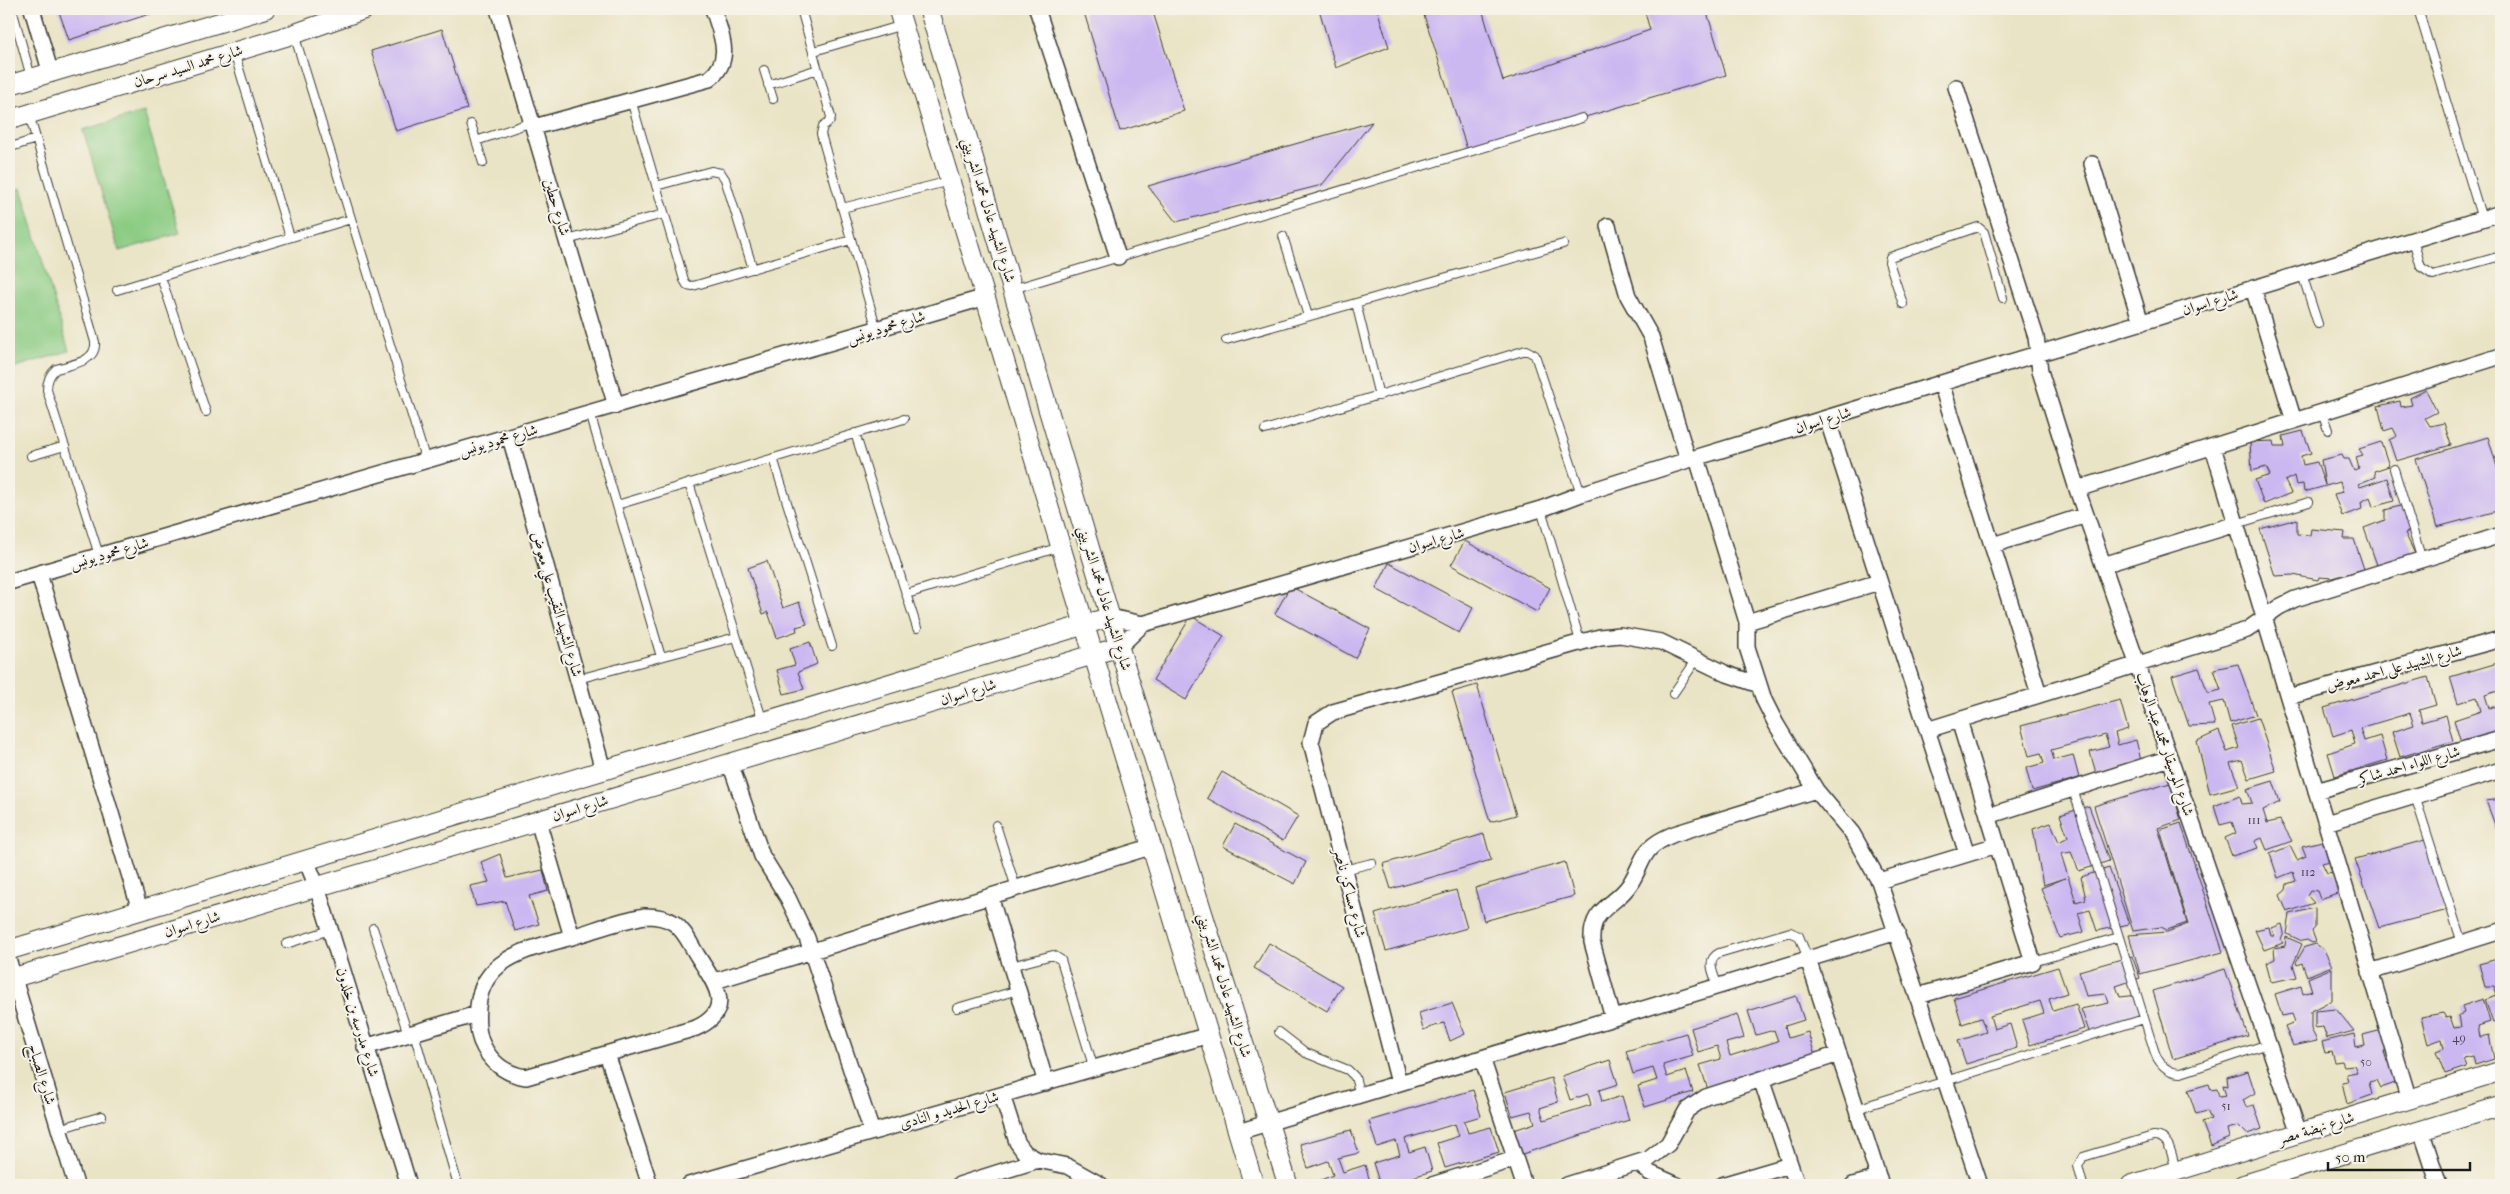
<svg xmlns="http://www.w3.org/2000/svg" width="2510" height="1194" font-family="'IM FELL French Canon',Amiri,serif">
	<style>
		.green { fill: #8bcc83; stroke: #547450 }
		.building { fill: #cbb8f1 }
		.lines { fill: none; stroke-linecap: round; stroke-linejoin: round }
		.service-casing { stroke: #3b3a35; stroke-width: 10 }
		.minor-casing { stroke: #3b3a35; stroke-width: 18 }
		.tertiary-casing { stroke: #3b3a35; stroke-width: 21 }
		.service { stroke: #fff; stroke-width: 8 }
		.minor { stroke: #fff; stroke-width: 15 }
		.tertiary { stroke: #fff; stroke-width: 19 }
		.labels { text-anchor: middle; stroke-width: 4; stroke-linejoin: round; paint-order: stroke }
		.number-label { font-size: 12px; fill: #484351 }
		.street-label { font-size: 15px; fill: #1c1c1c; stroke: #f7f3e8 }
	</style>
	<rect width="100%" height="100%" fill="#f7f3e8"/>
	<filter id="ink" filterUnits="userSpaceOnUse"><feTurbulence type="fractalNoise" baseFrequency=".02" numOctaves="2"/><feDisplacementMap in="SourceGraphic" scale="10" xChannelSelector="R" yChannelSelector="G"/><feConvolveMatrix kernelMatrix="1 2 1 2 8 2 1 2 1" color-interpolation-filters="sRGB"/></filter>
	<filter id="wash" filterUnits="userSpaceOnUse"><feTurbulence type="fractalNoise" baseFrequency=".0096" numOctaves="4" result="noise"/><feDisplacementMap in="SourceGraphic" scale="20" xChannelSelector="R" yChannelSelector="G"/><feGaussianBlur stdDeviation="1.12" result="paint"/><feColorMatrix in="noise" values="0 0 0 0 0 0 0 0 0 0 0 0 0 0 0 0 0 1.4 0 .05"/><feComposite in="paint" operator="in"/></filter>
	<g filter="url(#wash)">
		<rect width="100%" height="100%" fill="#e9e4c5"/>
		<!-- green -->
		<path class="green" d="M144,112L180,233L119,251L83,130Z
			M21,188L69,351L9,369V191Z"/>
		<g id="blocks">
			<!-- building -->
			<path class="building" d="M58,9H165L69,40Z
				M1083,9H1152L1184,111L1120,131Z
				M1319,9H1377L1389,47L1336,68Z
				M1422,9H1482L1503,81L1650,30L1644,9H1706L1726,75L1468,152Z
				M442,29L467,109L396,131L371,51Z
				M1372,122L1322,185L1176,222L1148,186Z
				M2426,390L2437,412L2425,418L2430,426L2444,423L2451,445L2396,461L2389,440L2397,436L2393,428L2384,431L2378,406L2400,401L2401,407L2412,405L2410,398Z
				M2303,431L2311,453L2301,456L2303,465L2317,462L2325,485L2321,460L2342,455L2344,459H2349L2354,471L2359,469L2356,457L2363,455L2359,449L2381,442L2389,466L2374,471L2375,477L2358,484L2360,487L2387,478L2394,501L2373,507L2370,497L2361,502L2362,509L2342,516L2334,494L2343,492L2340,482L2304,492L2303,484L2296,485L2294,476L2285,481L2291,493L2264,504L2255,480L2270,475L2266,467L2252,471L2250,442L2273,441L2274,447H2285L2283,436Z
				M2488,437L2501,480V510L2437,527L2416,459Z
				M2408,504L2414,529L2405,533L2416,556L2377,565L2364,528L2385,520V510Z
				M2297,519V534L2310,535L2311,529L2345,532L2344,539H2354L2364,569L2333,578L2319,577L2318,580L2293,575L2275,576L2260,529Z
				M1465,541L1550,588L1537,612L1451,565Z
				M767,561L783,608L799,602L807,624L796,627L797,631L777,638L768,612L763,614L748,568Z
				M1389,563L1473,608L1459,633L1376,589Z
				M1290,586L1370,629L1355,658L1275,614Z
				M1191,616L1224,636L1186,700L1153,680Z
				M810,642L817,664L798,672L804,689L784,694L777,670L795,665L790,649Z
				M2501,662V690L2485,695L2489,708L2501,705V731L2461,743L2454,720L2481,711L2477,697L2458,703L2450,677Z
				M2238,664L2256,715L2230,723L2224,701L2209,704L2215,725L2189,726L2172,676L2199,668L2208,693L2221,690L2214,669Z
				M2428,677L2436,705L2419,710L2422,722L2446,715L2453,741L2400,757L2392,732L2414,725L2410,713L2360,728L2364,741L2380,736L2387,760L2335,776L2328,753L2355,744L2351,730L2333,736L2324,708Z
				M1477,685L1516,815L1490,822L1452,692Z
				M2120,700L2128,729L2115,733L2118,745L2136,740L2141,761L2096,773L2090,752L2109,747L2105,735L2051,750L2054,760L2073,755L2079,778L2032,791L2026,768L2044,763L2041,753L2029,756L2021,726Z
				M2258,718L2276,771L2249,779L2242,760L2230,763L2239,786L2210,794L2197,741L2219,731L2227,752L2239,748L2232,726Z
				M1222,772L1298,816L1283,841L1207,798Z
				M2273,781L2280,802L2263,810L2267,823L2280,820L2292,841L2267,850L2262,838L2255,841L2258,848L2232,856L2225,838L2236,833L2232,822L2220,825L2214,806L2240,796L2242,804L2252,803L2247,789Z
				M2170,783L2181,820L2158,828L2187,923L2167,930L2161,927L2133,931L2094,806Z
				M2501,799V828L2497,830L2486,801Z
				M2089,806L2109,861L2079,871L2071,852L2061,854L2076,902L2086,899L2081,877L2109,868L2129,924L2097,931L2090,910L2078,913L2084,932L2060,938L2041,888L2065,878L2043,885L2033,829L2051,823L2059,842L2068,837L2060,815Z
				M2181,823L2223,952L2140,974L2129,935L2167,932L2188,924L2160,830Z
				M1235,824L1306,862L1295,884L1223,846Z
				M1484,834L1491,860L1391,889L1383,864Z
				M2326,840L2334,860L2322,863L2327,873L2335,872L2343,891L2320,899L2317,891L2310,890L2307,895L2314,903L2287,912L2280,895L2286,890L2287,884L2296,881L2293,872L2278,878L2270,854L2290,846L2297,860L2306,856L2302,846Z
				M2425,840L2448,910L2379,928L2355,859Z
				M500,854L507,878L543,870L548,891L529,896L539,924L515,931L505,901L476,906L470,886L489,882L481,862Z
				M1565,862L1574,896L1484,921L1475,888Z
				M1456,890L1467,928L1386,951L1375,914Z
				M2315,908V928L2312,931L2316,942L2312,943L2307,940L2302,941L2287,934L2290,914Z
				M2282,924L2284,933L2281,940L2283,943L2264,950L2255,930L2269,927L2271,936H2274L2272,928Z
				M2286,937L2302,944L2293,965L2297,977L2271,982L2266,963L2275,959L2274,948L2285,946Z
				M1269,943L1342,986L1327,1011L1254,968Z
				M2316,944L2324,950L2332,966L2307,976L2302,963L2297,965L2296,962L2305,947Z
				M2132,956L2140,978L2116,986L2120,997L2139,995L2147,1017L2090,1034L2081,1009L2109,1003L2106,994L2086,996L2079,971Z
				M2501,958V1020L2493,1023L2485,1000L2497,996L2494,987H2485L2479,964Z
				M2058,967L2067,993L2049,999L2053,1011L2076,1004L2084,1029L2030,1045L2022,1020L2044,1013L2040,1001L1990,1016L1994,1029L2010,1024L2017,1048L1966,1064L1958,1041L1986,1032L1981,1018L1962,1024L1954,998Z
				M2332,968V1000L2311,1011V1029L2317,1041L2293,1046L2285,1026L2295,1022L2292,1014L2282,1016L2275,994L2301,986L2303,994L2312,991L2308,978Z
				M2225,969L2248,1036L2173,1059L2153,991Z
				M1796,996L1804,1020L1785,1026L1788,1038L1808,1032L1815,1056L1708,1090L1700,1065L1721,1059L1717,1046L1698,1052L1691,1028L1737,1014L1744,1038L1726,1043L1730,1056L1778,1041L1774,1030L1756,1035L1748,1011Z
				M2483,999L2490,1022L2478,1026L2480,1037L2489,1035L2494,1059L2475,1065L2473,1056L2463,1058L2466,1067L2445,1074L2436,1051L2444,1048L2442,1039L2428,1044L2421,1017L2443,1013L2446,1018L2450,1017L2454,1028L2461,1027L2459,1015L2464,1013L2462,1006Z
				M1452,1003L1465,1034L1450,1041L1444,1023L1423,1030L1419,1013Z
				M2336,1009L2354,1031L2327,1038L2323,1027L2315,1028V1011Z
				M2386,1029L2391,1049L2384,1052L2387,1061L2395,1060L2401,1081L2381,1088L2377,1080L2369,1082L2372,1095L2347,1104L2342,1082L2348,1081L2346,1074L2357,1072L2354,1065L2344,1066L2342,1061L2335,1062L2332,1052L2325,1053L2322,1042L2354,1034L2356,1047L2365,1045L2363,1035Z
				M1686,1033L1693,1056L1663,1065L1667,1077L1686,1071L1693,1092L1645,1107L1638,1086L1657,1080L1653,1068L1633,1074L1626,1051Z
				M1610,1060L1618,1084L1599,1090L1602,1102L1622,1096L1629,1120L1522,1154L1514,1130L1535,1123L1531,1111L1512,1116L1505,1092L1551,1078L1558,1102L1540,1108L1544,1120L1591,1105L1588,1094L1570,1100L1562,1076Z
				M2248,1071L2255,1093L2243,1100L2246,1107L2254,1105L2262,1129L2247,1134L2239,1126L2227,1129L2229,1138L2211,1146L2202,1122L2211,1119L2207,1111L2196,1114L2188,1090L2209,1084L2211,1090L2217,1089L2219,1097L2226,1096L2223,1085L2228,1086L2227,1077Z
				M1473,1090L1481,1116L1464,1121L1468,1133L1491,1127L1499,1152L1445,1168L1437,1143L1459,1136L1455,1124L1405,1139L1409,1152L1425,1147L1432,1171L1387,1185H1380L1373,1163L1400,1155L1396,1141L1377,1147L1369,1121Z
				M1351,1130L1359,1153L1338,1158L1343,1172L1365,1165L1371,1185H1315L1314,1183L1333,1175L1328,1161L1308,1168L1300,1144Z"/>
		</g>
	</g>
	<g filter="url(#ink)">
		<use href="#blocks" fill-opacity="0" stroke="#3b3a35" stroke-width="1"/>
		<g class="lines">
			<defs>
				<path id="service" d="M12,9L31,77
					M801,9L831,117L830,121L823,126L821,134L877,330
					M1946,9H1947
					M2418,9L2482,219
					M294,34L426,461
					M814,51L903,25
					M234,52L290,237
					M764,70L773,99
					M768,85L818,69
					M631,100L684,280L687,285L693,286L851,240
					M29,114L95,342C97,362 72,364 56,369C49,375 47,381 47,390L99,555
					M471,124L483,163
					M476,141L532,122
					M14,146L36,139
					M656,186L711,171L721,173L725,179L753,269
					M842,208L950,181
					M1283,236L1308,316
					M567,240L664,214
					M2413,240L2421,267L2433,275L2501,256
					M2302,274L2318,324
					M161,277L206,412
					M1013,289L1582,118
					M117,290L351,219
					M1356,303L1379,396
					M1903,304L1889,262L1890,257L1978,227L1984,232L2003,298
					M1226,340L1563,244
					M590,413L661,657
					M2322,413L2328,430
					M1265,430L1526,350L1535,355L1581,494
					M855,433L917,628
					M31,456L65,446
					M773,458L832,646
					M2394,469L2422,560
					M689,483L763,722
					M617,505L904,419
					M1541,509L1580,641
					M2236,524L2309,502
					M907,594L1060,547
					M578,679L736,637
					M1673,694L1697,659
					M2073,789L2154,1050C2158,1063 2167,1073 2181,1073L2268,1044
					M2415,796L2462,943
					M996,825L1016,888
					M1344,870L1372,863
					M373,928L408,1034
					M286,944L330,930
					M2033,962L2119,937
					M1011,966L1053,955L1061,960L1094,1069
					M1718,986C1714,975 1705,960 1719,953L1790,932L1799,936L1808,959
					M957,1008L1018,990
					M1279,1032L1306,1053L1348,1070L1355,1077L1360,1095
					M414,1033L458,1185
					M1856,1109L2144,1019
					M59,1129L102,1116
					M2083,1185L2078,1166L2083,1157L2153,1136C2171,1135 2172,1158 2176,1171"/>
				<path id="minor" d="M32,9L51,74
					M498,9L616,406
					M1037,9L1118,257
					M1956,87L2036,337L2040,371L2077,489L2299,1133
					M534,127L709,79C734,60 721,34 713,9
					M2092,164L2141,323
					M1608,226L1628,296L1651,337L1688,460
					M2253,288L2294,421
					M1941,383L2039,694
					M1827,418L1967,854
					M510,437L603,770
					M2213,447L2409,1100
					M1697,458L1747,622V647L1764,700L1776,724L1816,790L1852,833L1879,881L1980,1185
					M2077,489L2501,356
					M1993,545L2086,515
					M2103,565L2236,524
					M39,574L140,910
					M9,582L986,297
					M1110,617L1143,624
					M1747,622L1879,582
					M1119,647L1143,624L1541,509L1581,494L1688,460L2501,213
					M2288,697L2501,639
					M1927,730L2247,630L2279,607L2295,599L2501,535
					M730,763L762,856L788,898L807,938L872,1132
					M2316,791L2501,739
					M1988,816L2170,758
					M538,821L572,937
					M2326,823L2501,770
					M306,860L317,887L409,1185
					M1879,881L1997,845
					M990,896L1046,1083
					M645,916C655,916 665,917 674,923C685,931 690,944 697,955C712,980 738,1009 696,1028L526,1077C505,1074 489,1061 481,1041C477,1030 477,1018 478,1007C482,955 535,948 575,936C598,929 621,920 645,916Z
					M1808,959L1881,1185
					M9,962L76,1185
					M2370,972L2501,931
					M715,981L1150,847
					M1918,996L2033,962L1959,720
					M1613,1018L1592,942C1590,907 1615,907 1630,884C1646,858 1640,848 1674,834L1816,790
					M365,1047L477,1014
					M607,1054L650,1185
					M1482,1058L1524,1185
					M1761,1079L1797,1185
					M1399,1083L1311,742L1316,723L1333,712L1600,637L1620,635L1661,642L1727,674L1759,685
					M1002,1095L1017,1142L1025,1153L1038,1160L1067,1166L1101,1185
					M2421,1130L2439,1185
					M1238,1132L1897,932
					M1639,1164L1650,1173L1677,1185
					M689,1185L1209,1035
					M959,1185L1038,1160
					M1432,1185L1515,1159
					M1567,1185L1649,1159L1668,1144L1687,1110L1706,1097L1839,1054
					M1722,1185L1790,1165
					M1853,1185L1879,1178"/>
				<path id="tertiary" d="M898,9L1254,1185
					M929,9L1119,647L1288,1185
					M9,85L265,9
					M9,120L294,34L365,9
					M9,950L1110,617
					M9,979L1119,647
					M2131,1185L2501,1071
					M2242,1185L2501,1106"/>
			</defs>
			<!-- service casing -->
			<use href="#service" class="service-casing"/>
			<!-- minor casing -->
			<use href="#minor" class="minor-casing"/>
			<!-- tertiary casing -->
			<use href="#tertiary" class="tertiary-casing"/>
			<!-- service -->
			<use href="#service" class="service"/>
			<!-- minor -->
			<use href="#minor" class="minor"/>
			<!-- tertiary -->
			<use href="#tertiary" class="tertiary"/>
		</g>
	</g>
	<g class="labels">
		<!-- number labels -->
		<g class="number-label">
			<text x="2254" y="824">111</text>
			<text x="2308" y="876">112</text>
			<text x="2459" y="1042">49</text>
			<text x="2366" y="1066">50</text>
			<text x="2226" y="1110">51</text>
		</g>
		<!-- street labels -->
		<g class="street-label">
			<text transform="translate(188 66) rotate(-17)" y="5">شارع محمد السيد سرحان</text>
			<text transform="translate(557 207) rotate(73)" y="5">شارع حطين</text>
			<text transform="translate(989 210) rotate(73)" y="5">شارع الشهيد عادل محمد الشربيني</text>
			<text transform="translate(2210 302) rotate(-17)" y="5">شارع اسوان</text>
			<text transform="translate(886 327) rotate(-17)" y="5">شارع محمود يونس</text>
			<text transform="translate(1823 420) rotate(-17)" y="5">شارع اسوان</text>
			<text transform="translate(498 440) rotate(-16)" y="5">شارع محمود يونس</text>
			<text transform="translate(1436 540) rotate(-16)" y="5">شارع اسوان</text>
			<text transform="translate(109 553) rotate(-16)" y="5">شارع محمود يونس</text>
			<text transform="translate(1105 598) rotate(73)" y="5">شارع الشهيد عادل محمد الشربيني</text>
			<text transform="translate(557 604) rotate(74)" y="5">شارع الشهيد النقيب علي معوض</text>
			<text transform="translate(2394 668) rotate(-15)" y="5">شارع الشهيد على احمد معوض</text>
			<text transform="translate(968 692) rotate(-17)" y="5">شارع اسوان</text>
			<text transform="translate(2165 744) rotate(71)" y="5">شارع الموسيقار محمد عبد الوهاب</text>
			<text transform="translate(2409 765) rotate(-16)" y="5">شارع اللواء احمد شاكر</text>
			<text transform="translate(580 808) rotate(-17)" y="5">شارع اسوان</text>
			<text transform="translate(1350 893) rotate(76)" y="5">شارع مساكن ناصر</text>
			<text transform="translate(192 924) rotate(-17)" y="5">شارع اسوان</text>
			<text transform="translate(1225 985) rotate(73)" y="5">شارع الشهيد عادل محمد الشربيني</text>
			<text transform="translate(358 1022) rotate(73)" y="5">شارع مدرسه بن خلدون</text>
			<text transform="translate(42 1074) rotate(73)" y="5">شارع الصباح</text>
			<text transform="translate(949 1110) rotate(-16)" y="5">شارع الحديد و النادى</text>
			<text transform="translate(2316 1128) rotate(-17)" y="5">شارع نهضة مصر</text>
		</g>
	</g>
	<!-- margin -->
	<rect width="2510" height="1194" fill="none" stroke="#f7f3e8" stroke-width="30"/>
	<!-- scale -->
	<path d="M2328 1162v8h142v-8" fill="none" stroke="#1c1c1c" stroke-width="2.5"/>
	<text x="2335" y="1162" font-size="15" fill="#1c1c1c" stroke="#f7f3e8" stroke-width="4" paint-order="stroke">50 m</text>
</svg>
